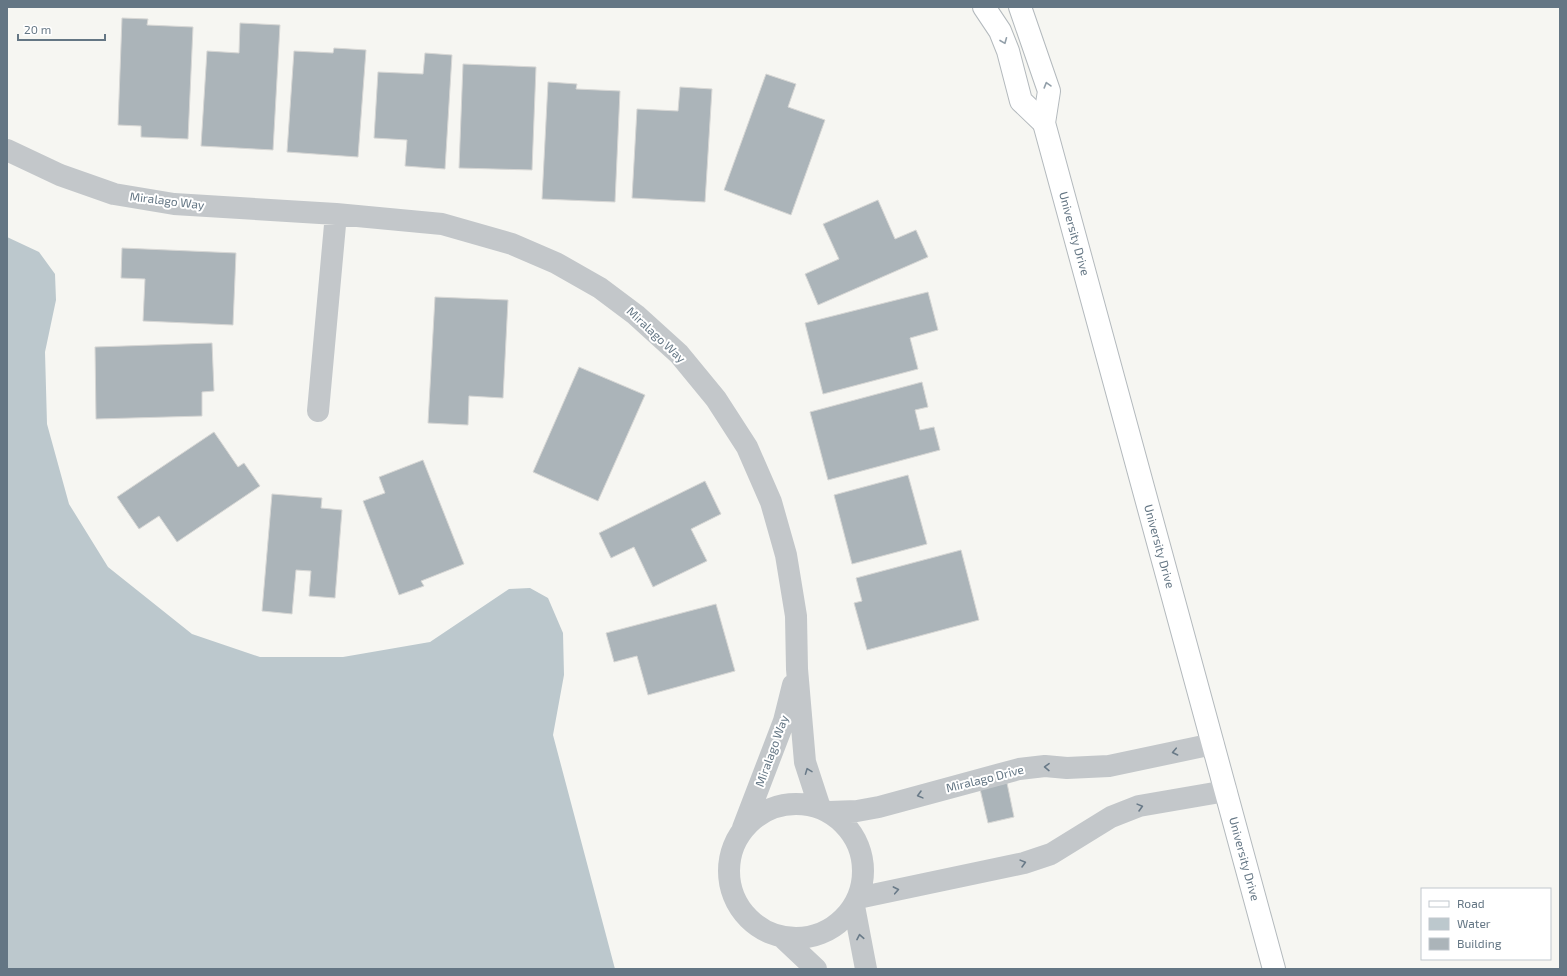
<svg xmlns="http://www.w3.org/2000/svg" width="1567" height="976" font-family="'Exo 2',sans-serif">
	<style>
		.water { fill: #bcc8cd }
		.building { fill: #abb4b9; stroke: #d7d7d5 }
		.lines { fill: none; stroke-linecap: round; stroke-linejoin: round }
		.secondary-casing { stroke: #b3b9bd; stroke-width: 24 }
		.minor { stroke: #c3c7ca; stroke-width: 22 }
		.secondary { stroke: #fff; stroke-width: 22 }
		.oneway { stroke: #929fa9 }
		.oneway2 { stroke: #697a88 }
		.labels { text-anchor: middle; stroke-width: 4; stroke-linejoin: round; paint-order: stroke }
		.street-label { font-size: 12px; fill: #647684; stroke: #fff }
	</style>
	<rect width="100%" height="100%" fill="#f6f6f2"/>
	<!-- water -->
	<path class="water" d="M7,237L39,252L55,274L56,300L45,352L47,424L69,504L108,567L192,634L260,657H343L430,642L509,589L530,588L548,598L563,633L564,675L553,735L615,969H7Z"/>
	<!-- building -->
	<path class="building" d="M122,18L148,19L147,25L193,27L188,139L141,137V126L118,125Z
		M240,23L280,25L273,150L201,146L207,51L239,53Z
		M334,48L366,50L358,157L287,152L294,51L333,53Z
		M425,53L452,55L445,169L405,166L407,140L374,138L378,72L423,74Z
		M463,64L536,67L532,170L459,168Z
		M766,74L796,84L788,107L825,120L791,215L724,190Z
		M548,82L577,84L576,89L620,91L615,202L542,199Z
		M680,87L712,89L705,202L632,198L637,109L678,111Z
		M878,200L895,239L916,230L928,257L818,305L805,274L839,259L823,224Z
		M122,248L236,253L233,325L143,321L145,279L121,278Z
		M928,292L938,330L910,338L918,369L823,394L805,323Z
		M435,297L508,300L503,398L469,396L468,425L428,423Z
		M212,343L214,391L202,392V416L96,419L95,347Z
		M579,367L645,395L598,501L533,472Z
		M922,382L928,407L915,410L920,430L934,427L940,450L828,480L810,412Z
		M214,432L238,467L244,463L260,486L177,542L159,516L139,529L117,497Z
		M423,460L464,564L421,581L424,586L399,595L363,501L385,493L379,477Z
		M908,475L927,544L852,564L834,495Z
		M705,481L721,514L691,529L707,561L653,587L634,547L611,558L599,533Z
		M272,494L322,498L321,508L342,510L335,598L309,596L311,571L296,570L292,614L262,611Z
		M961,550L979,620L867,650L854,603L862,601L856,578Z
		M716,604L735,671L648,695L637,656L614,662L606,633Z
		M1007,783L1014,817L988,823L980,789Z"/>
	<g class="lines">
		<defs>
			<g id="secondary">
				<path d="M984,7L1000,31L1008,51L1021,101L1044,123"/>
				<path id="s1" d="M1020,7L1049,91L1044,123L1274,969"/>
			</g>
		</defs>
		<!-- secondary casing -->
		<use href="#secondary" class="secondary-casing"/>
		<!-- minor -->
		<path class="minor" d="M7,150L60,175L114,194L174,204L336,214L442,224L512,244L556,263L600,288L636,315L679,354L716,399L747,447L771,502L786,555L796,616L797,669L805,762L820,808
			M318,411L336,214
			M729 871a67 67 0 1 1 134 0a67 67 0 1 1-134 0Z
			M829,812L857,811L879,807L1019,769L1045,766L1067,768L1109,766L1213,744
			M743,828L784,721L793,685
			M858,898L1024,863L1051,854L1111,817L1139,806L1226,791
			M854,906L866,969
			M782,937L816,969"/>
		<!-- secondary -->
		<use href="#secondary" class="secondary"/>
	</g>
	<!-- one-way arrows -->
	<defs><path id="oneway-chevron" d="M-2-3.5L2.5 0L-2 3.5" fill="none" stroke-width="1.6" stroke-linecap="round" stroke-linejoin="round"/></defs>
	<g class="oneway">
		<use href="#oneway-chevron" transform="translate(1004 41) rotate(68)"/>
		<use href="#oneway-chevron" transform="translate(1047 85) rotate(-106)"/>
	</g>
	<g class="oneway2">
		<use href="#oneway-chevron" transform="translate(1175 752) rotate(168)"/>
		<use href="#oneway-chevron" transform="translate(1047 767) rotate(-179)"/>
		<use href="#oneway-chevron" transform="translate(808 771) rotate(-111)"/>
		<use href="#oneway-chevron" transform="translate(920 795) rotate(165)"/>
		<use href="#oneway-chevron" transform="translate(1140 807) rotate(-15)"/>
		<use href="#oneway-chevron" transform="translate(1023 863) rotate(-15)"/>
		<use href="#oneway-chevron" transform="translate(896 890) rotate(-11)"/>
		<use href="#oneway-chevron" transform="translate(860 937) rotate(-101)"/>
	</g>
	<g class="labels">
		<!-- street labels -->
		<g class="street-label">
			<text transform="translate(167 201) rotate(7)" y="4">Miralago Way</text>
			<text dy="4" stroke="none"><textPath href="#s1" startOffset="236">University Drive</textPath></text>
			<text transform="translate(656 335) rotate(43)" y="4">Miralago Way</text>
			<text dy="4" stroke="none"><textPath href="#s1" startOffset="560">University Drive</textPath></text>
			<text transform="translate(772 751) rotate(-70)" y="4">Miralago Way</text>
			<text transform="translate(985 779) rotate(-14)" y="4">Miralago Drive</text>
			<text dy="4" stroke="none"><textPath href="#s1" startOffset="884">University Drive</textPath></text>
		</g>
	</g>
	<!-- border -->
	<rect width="1567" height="976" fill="none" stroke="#647684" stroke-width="16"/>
	<!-- legend -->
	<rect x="1421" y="888" width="130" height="72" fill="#ffffff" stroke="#c1c8ce"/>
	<rect x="1429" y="901" width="20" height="6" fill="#ffffff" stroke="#c1c8ce"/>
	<text x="1457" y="908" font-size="12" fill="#647684">Road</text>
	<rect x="1429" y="918" width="20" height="12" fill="#bcc8cd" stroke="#c1c8ce"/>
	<text x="1457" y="928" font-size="12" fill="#647684">Water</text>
	<rect x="1429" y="938" width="20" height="12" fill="#abb4b9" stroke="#c1c8ce"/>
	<text x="1457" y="948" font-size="12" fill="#647684">Building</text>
	<!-- scale -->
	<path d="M18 34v6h87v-6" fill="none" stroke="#647684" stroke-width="2"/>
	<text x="24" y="34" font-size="12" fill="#647684" stroke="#ffffff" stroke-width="3" paint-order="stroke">20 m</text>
</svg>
